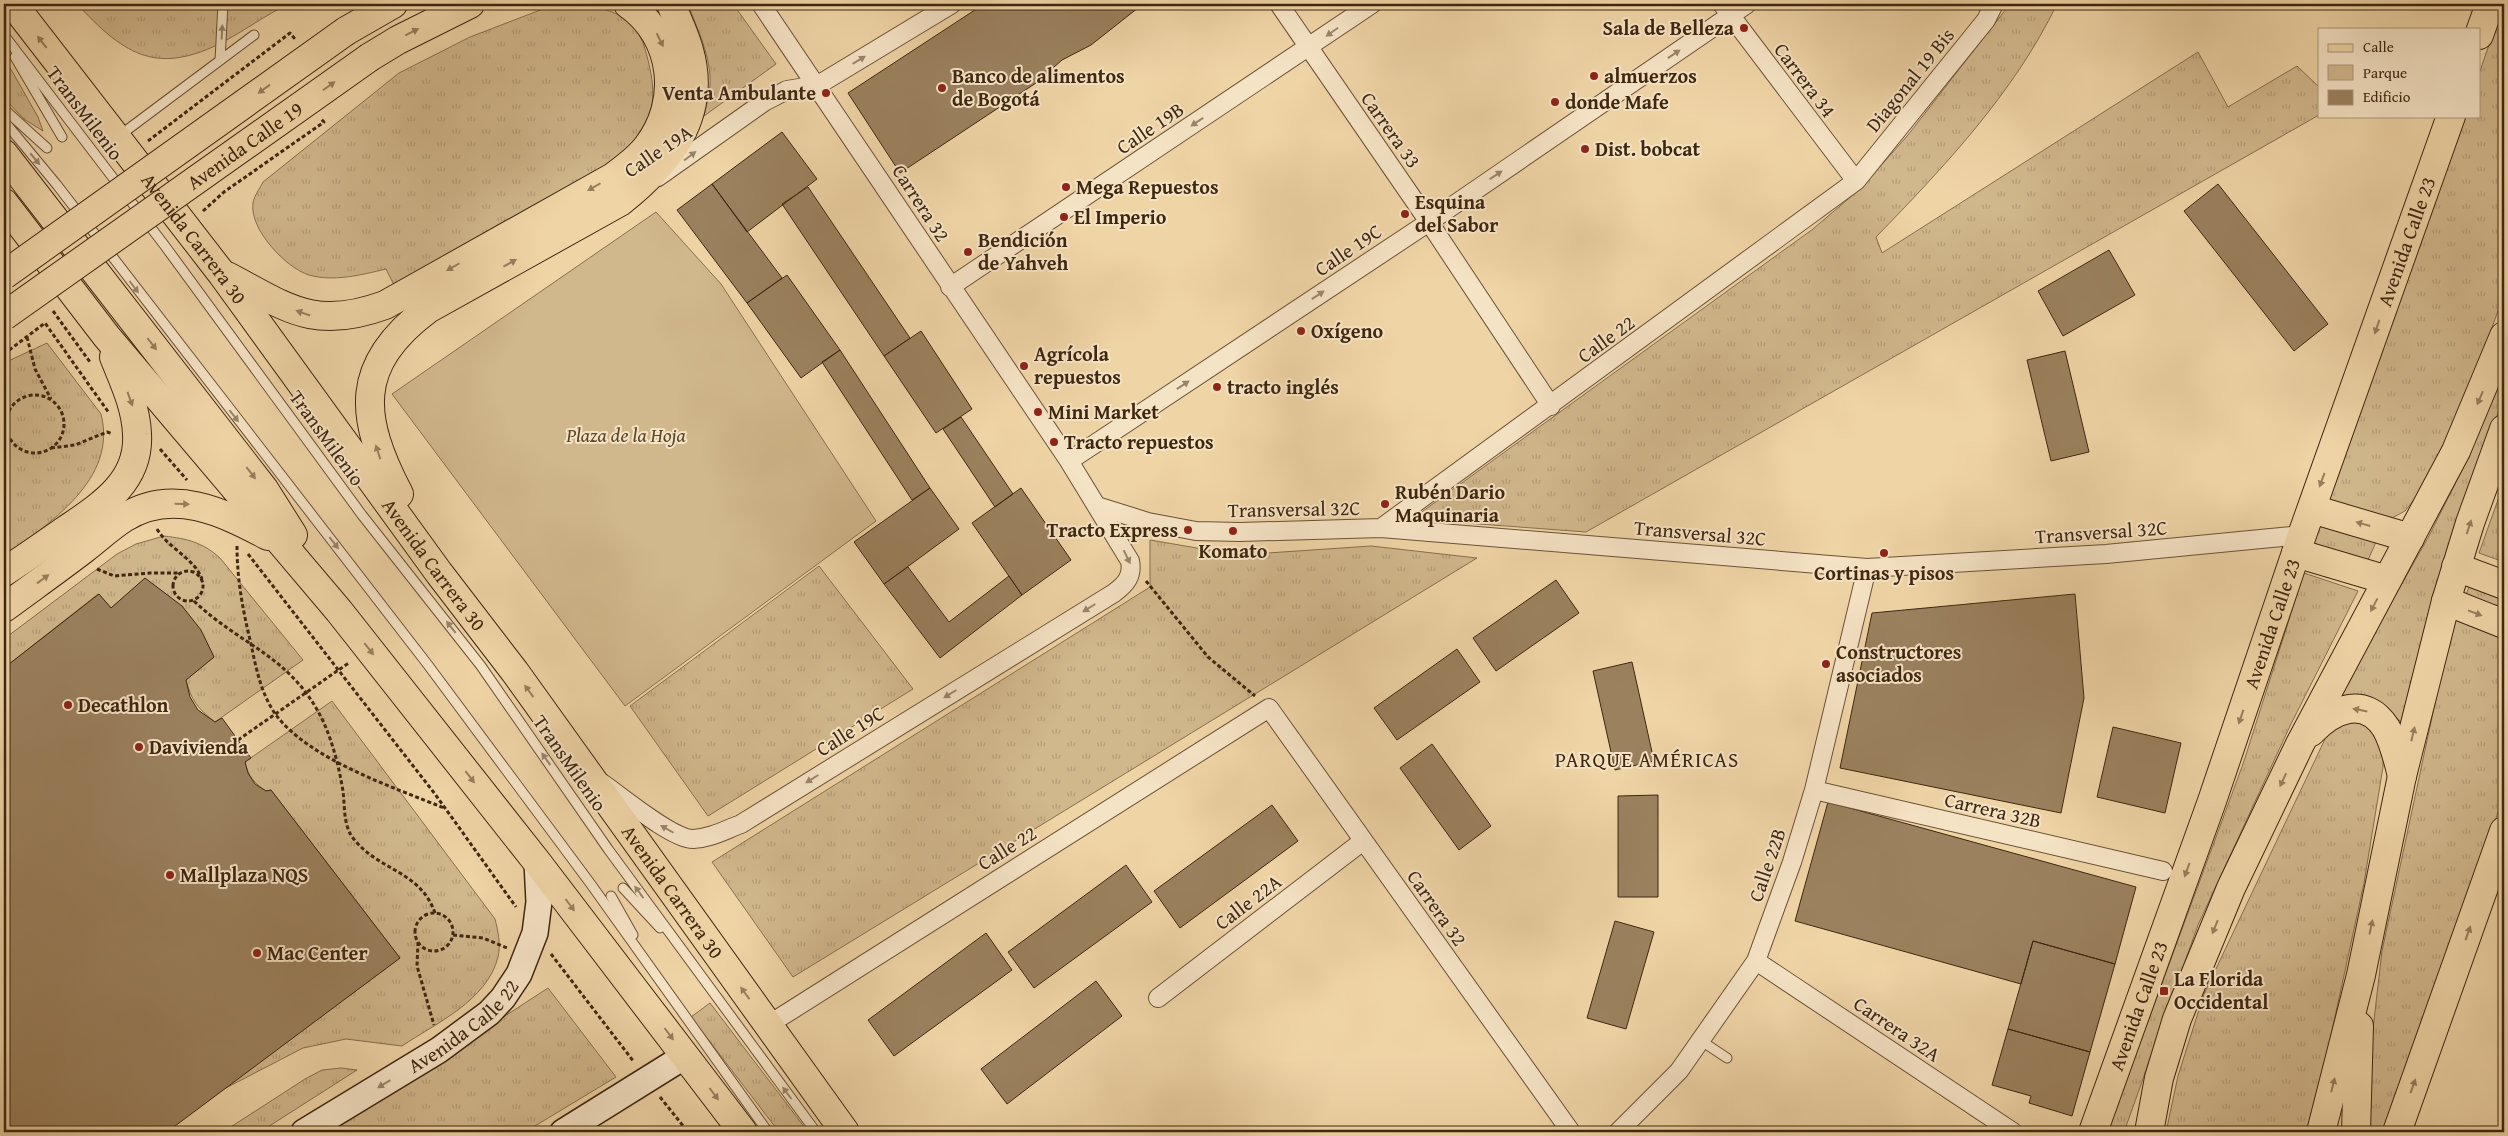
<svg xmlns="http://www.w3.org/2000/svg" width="2508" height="1136" font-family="'Gentium Book Plus',serif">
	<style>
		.grass { fill: url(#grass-tufts); stroke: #886f4e }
		.green { fill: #d1b78c; stroke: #886f4e }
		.building { fill: #9b815e; stroke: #3f2710 }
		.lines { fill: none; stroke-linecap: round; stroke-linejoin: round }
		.lane-casing { stroke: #6b5236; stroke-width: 11 }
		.street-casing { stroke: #6b5236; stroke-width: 20 }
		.secondary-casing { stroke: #3f2710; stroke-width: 28 }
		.primary-casing { stroke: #3f2710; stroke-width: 30 }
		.highway-casing { stroke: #3f2710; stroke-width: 30 }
		.path { stroke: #3f2710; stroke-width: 3; stroke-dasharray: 4 2.5; stroke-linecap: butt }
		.lane { stroke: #f5e3c5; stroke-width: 9 }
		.street { stroke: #f5e3c5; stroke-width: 18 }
		.secondary { stroke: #f5e3c5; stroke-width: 25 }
		.primary { stroke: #efd4a6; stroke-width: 28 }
		.highway { stroke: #efd4a6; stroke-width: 28 }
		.primary-bridge-casing { stroke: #3f2710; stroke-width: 30; stroke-linecap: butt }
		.primary-bridge { stroke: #efd4a6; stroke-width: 28 }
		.oneway { fill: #9a856a }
		.oneway2 { fill: #977e5b }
		.poi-dot { fill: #8f2418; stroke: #f5e3c5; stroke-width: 2 }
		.labels { text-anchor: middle; stroke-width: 4; stroke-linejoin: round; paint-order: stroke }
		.poi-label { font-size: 20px; font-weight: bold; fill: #3f2710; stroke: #f5e3c5; text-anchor: start }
		.street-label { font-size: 20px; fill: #3f2710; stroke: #f5e3c5 }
		.park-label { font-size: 20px; font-style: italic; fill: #5c4429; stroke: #f5e3c5 }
		.neighbourhood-label { font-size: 21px; letter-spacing: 1px; fill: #3f2710; stroke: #f5e3c5 }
	</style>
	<defs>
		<pattern id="grass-tufts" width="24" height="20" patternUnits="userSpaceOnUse" patternTransform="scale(1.25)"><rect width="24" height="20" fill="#d1b78c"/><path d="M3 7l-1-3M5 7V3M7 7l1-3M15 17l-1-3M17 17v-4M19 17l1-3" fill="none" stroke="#b49d78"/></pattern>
	</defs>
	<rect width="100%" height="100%" fill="#efd4a6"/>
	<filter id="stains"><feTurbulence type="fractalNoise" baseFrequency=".004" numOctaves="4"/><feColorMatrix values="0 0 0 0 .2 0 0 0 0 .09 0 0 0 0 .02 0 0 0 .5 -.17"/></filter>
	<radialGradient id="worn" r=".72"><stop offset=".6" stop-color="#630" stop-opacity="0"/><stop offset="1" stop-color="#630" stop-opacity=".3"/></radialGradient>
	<!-- grass -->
	<path class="grass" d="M77,4H289C265,15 243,32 219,44C154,76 122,52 77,4Z
		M556,4C592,4 634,8 645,49C653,77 658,103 644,130C622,169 558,195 520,216C479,240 437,264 395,287L386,269C361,275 334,282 309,275C286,268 249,229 253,203C254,196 260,188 263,182L399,73L470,37Z
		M688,4H733L776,64L704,116C706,106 709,96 710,86C712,58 697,29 688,4Z
		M2010,4H2057C2014,93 1944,167 1876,237L1882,253L2198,52L2228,107L2297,66L2319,87V115L1586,532L1412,519L1813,229L1861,188L1908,135Z
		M2503,4L2504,294L2467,398L2447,441L2417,496L2405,511L2392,518L2367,517L2327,505L2465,116H2479V74Z
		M4,57L38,117L43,131L24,119L4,98Z
		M47,343L101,414C118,480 49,523 4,557V363Z
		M2501,377L2504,379V397L2457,521L2432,599L2401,722L2383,706L2334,703L2429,536L2466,462Z
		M2504,483V562L2479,553Z
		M2320,526L2376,542L2368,560L2313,544Z
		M164,536C188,539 202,542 220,558L303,660L215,722C198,709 191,700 186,680L214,657C195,617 181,604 145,579L111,608L98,594L4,668V639L117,554L136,544Z
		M1150,540L1238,555L1371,546L1477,558L793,977L712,862L1150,587Z
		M819,566L913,689L708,816L630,706Z
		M2304,573L2358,591L2290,726L2198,925L2124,1132H2107L2243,764Z
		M2469,587L2504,600V612L2465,597Z
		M2453,619L2504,639V796L2382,1132H2370V1055L2382,951Z
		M332,701L495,919C498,931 501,944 498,957C487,1001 436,1023 402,1046L346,1039L303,1048L220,1091L400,958L271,790L266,791C254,783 248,776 245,762Z
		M2363,718L2384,741L2383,767L2364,883L2310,1132H2166L2178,1076L2204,994L2326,737L2338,725Z
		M548,988L616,1077L525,1132H327Z
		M710,1003L802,1124L808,1132H779L691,1017Z
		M341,1068L357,1070L260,1132H223L305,1079L322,1070Z"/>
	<!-- green -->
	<path class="green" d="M656,212L721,284L876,521L625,706L392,394Z"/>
	<!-- building -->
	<path class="building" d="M984,4H1143L1091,45L1062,60L1036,83L900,173L848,93Z
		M782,132L817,179L747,232L712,184Z
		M712,184L782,278L747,303L677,210Z
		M2218,184L2328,324L2294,351L2184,211Z
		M808,187L910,338L884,356L782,204Z
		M2109,250L2135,295L2063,336L2038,291Z
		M787,275L840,350L801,378L747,303Z
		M921,331L972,409L936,433L884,356Z
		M840,350L930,488L912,500L822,362Z
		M2065,351L2089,452L2051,461L2027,360Z
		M961,417L1013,494L995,507L943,429Z
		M930,488L959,529L884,584L854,542Z
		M1021,488L1071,560L1022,595L972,523Z
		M908,567L949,622L1009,576L1022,595L940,658L884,584Z
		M145,578L182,606L201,630L214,657L186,680L190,697L198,710L215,722L222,718L251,758L245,762L248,773L255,784L266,791L271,790L400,958L167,1132H4V668L99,594L111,608Z
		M1556,580L1579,613L1496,671L1473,638Z
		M2075,594L2084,698L2061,813L1840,768L1872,613Z
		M1457,649L1480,682L1397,740L1374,708Z
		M1632,662L1654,761L1615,770L1593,671Z
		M2113,727L2181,743L2165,813L2097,797Z
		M1432,744L1491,826L1459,850L1400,768Z
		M1658,795V897H1618V796Z
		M1828,802L2136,887L2115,964L2033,941L2021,984L1795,921Z
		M1272,805L1298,841L1180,928L1154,891Z
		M1126,865L1152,902L1034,988L1008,952Z
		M1615,921L1654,932L1626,1029L1587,1018Z
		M986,933L1012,970L894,1056L868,1020Z
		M2033,941L2115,964L2090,1052L2008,1029Z
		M1096,981L1122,1016L1007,1104L981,1069Z
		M2008,1029L2090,1052L2072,1116L2029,1103L2031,1096L1992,1085Z"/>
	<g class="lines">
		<defs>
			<path id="lane" d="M4,35L165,246L362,515L481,666L608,849L816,1132
				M15,57L62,137
				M220,60L223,4
				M4,109L47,148
				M4,121L57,185L428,665L590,883L768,1132
				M119,136L254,35
				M623,888L660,928
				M611,896L633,935
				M1700,1040L1727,1058"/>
			<path id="street" d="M1279,4L1429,222L1551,406
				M1722,4L1856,181
				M658,177L764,102L787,90L818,85L952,4
				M950,287L1372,4
				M1069,461L1429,222L1747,4
				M1097,506L1148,522L1196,531L1240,532L1381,528L1867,568L2106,554L2302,535
				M1381,528L1856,181L1986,20L1994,4
				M602,783C621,796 672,839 693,839C711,838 725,830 741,824L1114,593C1126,584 1133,576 1130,561L1069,461L761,4
				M1814,790L2163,871
				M1756,961L2013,1132
				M1158,998L1363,841
				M768,1025L1269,708L1571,1132
				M1618,1132L1679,1071L1756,961L1792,862L1814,790L1867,568"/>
			<g id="secondary">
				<path id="s1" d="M304,1132L439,1050L489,1013L503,998L519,974L535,933L539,902L537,862"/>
				<path d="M563,1132L685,1056"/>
			</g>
			<path id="primary" d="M346,31L393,4
				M370,57L398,40L470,4"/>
			<g id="highway">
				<path id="s2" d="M13,4L222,274L439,573L515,672L845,1132"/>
				<path d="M2479,35L2490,4"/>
				<path d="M4,154L264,489L293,535"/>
				<path d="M4,203L107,337L339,611L537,862L743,1132"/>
				<path d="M227,276C288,308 314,331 385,305L613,177C625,168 638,159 647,147C682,102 675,37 628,4"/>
				<path d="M399,494C359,417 353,365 428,309L620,202C668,164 708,116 689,50C685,35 677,19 671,4"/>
				<path d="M2312,509L2410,538"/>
				<path d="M2296,553L2387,580"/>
				<path d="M2456,567L2504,585"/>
				<path d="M4,572C24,559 44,545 64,531C99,507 140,483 137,434C136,407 124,382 114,357"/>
				<path d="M2446,601L2504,624"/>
				<path d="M4,608C31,588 58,569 84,549C97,539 110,527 124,518C172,487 223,512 268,536"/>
				<path d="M2311,732C2333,709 2365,695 2386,728C2394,742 2398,760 2402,776"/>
				<path id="s3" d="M2093,1132L2212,801L2302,535L2451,116"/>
				<path d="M2149,1132L2159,1078L2177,1019L2231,888L2300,744L2456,451L2504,336"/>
				<path d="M2321,1132L2361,975L2402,776L2446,601L2470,523L2504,429"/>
				<path d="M2356,1132L2359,1026"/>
				<path d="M2397,1132L2504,831"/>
			</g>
		</defs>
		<!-- lane casing -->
		<use href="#lane" class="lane-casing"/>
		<!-- street casing -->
		<use href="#street" class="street-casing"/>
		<!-- secondary casing -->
		<use href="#secondary" class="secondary-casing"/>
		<!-- primary casing -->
		<use href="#primary" class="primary-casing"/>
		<!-- highway casing -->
		<use href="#highway" class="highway-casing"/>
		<!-- path -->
		<path class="path" d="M148,141L290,33L295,39
			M203,211L224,192L324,122L321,119
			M53,311L90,362
			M27,337L35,369L51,399
			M4,354L45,323L109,413
			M6 424a29 29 0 1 1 58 0a29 29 0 1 1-58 0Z
			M51,448L75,445L107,432L113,434
			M160,449L187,480
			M157,529C169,549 194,558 202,579
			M237,546C237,580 243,611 251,644C256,668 261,694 276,715C310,760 393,787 444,808
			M248,554L435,794L516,907
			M97,569L114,576L150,573H180
			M173 586a15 15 0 1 1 30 0a15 15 0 1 1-30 0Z
			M1146,581L1208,657L1255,696
			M194,601C241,646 292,656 323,721C333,743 339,767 343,791C345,806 343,825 353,838C378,871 420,870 435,913
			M238,740L350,662
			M415 932a19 19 0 1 1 38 0a19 19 0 1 1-38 0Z
			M453,935L483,938L507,948
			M418,942L417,966L434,1025
			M551,954L634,1062
			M660,1097L688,1132"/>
		<!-- lane -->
		<use href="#lane" class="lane"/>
		<!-- street -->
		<use href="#street" class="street"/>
		<!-- secondary -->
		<use href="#secondary" class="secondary"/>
		<!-- primary -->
		<use href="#primary" class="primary"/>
		<!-- highway -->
		<use href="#highway" class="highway"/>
		<defs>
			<g id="primary-bridge">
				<path d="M4,275L346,31"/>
				<path id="s4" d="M4,316L370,57"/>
			</g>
		</defs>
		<!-- primary-bridge casing -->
		<use href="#primary-bridge" class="primary-bridge-casing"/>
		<!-- primary-bridge -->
		<use href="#primary-bridge" class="primary-bridge"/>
	</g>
	<!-- one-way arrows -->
	<defs><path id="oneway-solid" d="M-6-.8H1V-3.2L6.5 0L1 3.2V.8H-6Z" transform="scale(1.25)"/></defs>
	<g class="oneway">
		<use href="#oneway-solid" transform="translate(222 32) rotate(-87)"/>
		<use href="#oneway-solid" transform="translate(1332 32) rotate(145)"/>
		<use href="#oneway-solid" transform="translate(1674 54) rotate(-34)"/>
		<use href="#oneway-solid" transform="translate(859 60) rotate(-31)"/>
		<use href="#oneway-solid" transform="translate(1197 122) rotate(146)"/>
		<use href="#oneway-solid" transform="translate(690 156) rotate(-37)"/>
		<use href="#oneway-solid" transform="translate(35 159) rotate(50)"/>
		<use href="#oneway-solid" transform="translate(1496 175) rotate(-34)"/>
		<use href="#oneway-solid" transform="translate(134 287) rotate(53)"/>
		<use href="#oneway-solid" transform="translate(1318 295) rotate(-34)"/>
		<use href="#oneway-solid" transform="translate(1183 385) rotate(-34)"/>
		<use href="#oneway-solid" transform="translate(234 416) rotate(52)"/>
		<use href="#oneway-solid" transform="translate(334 543) rotate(52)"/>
		<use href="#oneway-solid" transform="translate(1127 557) rotate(64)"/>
		<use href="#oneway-solid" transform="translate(1089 608) rotate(148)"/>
		<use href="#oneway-solid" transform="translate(451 627) rotate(-128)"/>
		<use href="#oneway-solid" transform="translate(950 694) rotate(148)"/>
		<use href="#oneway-solid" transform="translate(546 759) rotate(-125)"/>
		<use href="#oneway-solid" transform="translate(812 779) rotate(148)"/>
		<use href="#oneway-solid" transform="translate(667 829) rotate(-150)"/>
		<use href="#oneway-solid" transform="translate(639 892) rotate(-126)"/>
		<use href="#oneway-solid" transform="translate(384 1084) rotate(149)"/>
		<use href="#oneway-solid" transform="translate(787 1093) rotate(-127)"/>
	</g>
	<g class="oneway2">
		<use href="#oneway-solid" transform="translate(412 32) rotate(-27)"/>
		<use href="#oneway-solid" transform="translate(660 40) rotate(64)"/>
		<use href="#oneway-solid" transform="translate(42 42) rotate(-128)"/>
		<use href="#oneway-solid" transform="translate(329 86) rotate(-35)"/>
		<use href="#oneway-solid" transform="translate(264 89) rotate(144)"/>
		<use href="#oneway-solid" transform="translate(594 187) rotate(150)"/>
		<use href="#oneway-solid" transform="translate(510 263) rotate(-29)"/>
		<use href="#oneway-solid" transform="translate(453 267) rotate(150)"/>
		<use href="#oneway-solid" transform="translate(303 313) rotate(-161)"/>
		<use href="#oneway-solid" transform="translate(2377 327) rotate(109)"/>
		<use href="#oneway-solid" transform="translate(152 344) rotate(52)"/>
		<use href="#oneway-solid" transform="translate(2480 398) rotate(113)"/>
		<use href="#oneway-solid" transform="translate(130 399) rotate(70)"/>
		<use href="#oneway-solid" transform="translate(378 452) rotate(-108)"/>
		<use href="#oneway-solid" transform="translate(251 473) rotate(52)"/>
		<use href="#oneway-solid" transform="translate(2322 480) rotate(110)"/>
		<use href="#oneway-solid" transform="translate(182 504) rotate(1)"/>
		<use href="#oneway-solid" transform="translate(2363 524) rotate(-164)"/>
		<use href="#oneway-solid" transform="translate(2469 527) rotate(-72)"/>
		<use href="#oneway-solid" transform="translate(43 579) rotate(-36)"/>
		<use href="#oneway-solid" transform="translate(2374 605) rotate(118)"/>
		<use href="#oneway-solid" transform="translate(2475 613) rotate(21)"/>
		<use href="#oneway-solid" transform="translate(369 649) rotate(52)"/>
		<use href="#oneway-solid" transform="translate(529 691) rotate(-126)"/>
		<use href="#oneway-solid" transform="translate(2360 710) rotate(-169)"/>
		<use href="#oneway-solid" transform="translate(2241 717) rotate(109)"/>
		<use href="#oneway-solid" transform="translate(2413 734) rotate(-76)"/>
		<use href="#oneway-solid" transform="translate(470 777) rotate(52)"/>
		<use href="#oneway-solid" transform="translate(2283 780) rotate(115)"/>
		<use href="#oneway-solid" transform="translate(2187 870) rotate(110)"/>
		<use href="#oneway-solid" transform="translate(570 905) rotate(53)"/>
		<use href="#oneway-solid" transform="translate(2215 927) rotate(112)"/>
		<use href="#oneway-solid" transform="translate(2371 927) rotate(-78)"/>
		<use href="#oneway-solid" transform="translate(2468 933) rotate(-70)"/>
		<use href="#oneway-solid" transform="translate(745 993) rotate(-126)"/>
		<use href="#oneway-solid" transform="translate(669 1034) rotate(53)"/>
		<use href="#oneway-solid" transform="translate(2333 1085) rotate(-76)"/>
		<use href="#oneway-solid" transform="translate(2413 1086) rotate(-70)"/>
		<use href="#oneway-solid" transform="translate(714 1094) rotate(53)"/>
	</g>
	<!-- markers -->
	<g class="poi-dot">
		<circle cx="1744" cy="28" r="5"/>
		<circle cx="1594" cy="76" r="5"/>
		<circle cx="942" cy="88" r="5"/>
		<circle cx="826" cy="93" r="5"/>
		<circle cx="1555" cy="102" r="5"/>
		<circle cx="1585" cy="149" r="5"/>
		<circle cx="1066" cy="187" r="5"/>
		<circle cx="1405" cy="214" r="5"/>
		<circle cx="1064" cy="217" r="5"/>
		<circle cx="968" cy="252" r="5"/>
		<circle cx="1301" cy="331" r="5"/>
		<circle cx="1024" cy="366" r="5"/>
		<circle cx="1217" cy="387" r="5"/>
		<circle cx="1038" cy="412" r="5"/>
		<circle cx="1054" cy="442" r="5"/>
		<circle cx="1385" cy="504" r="5"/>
		<circle cx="1188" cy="530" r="5"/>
		<circle cx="1233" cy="531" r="5"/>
		<circle cx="1884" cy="553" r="5"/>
		<circle cx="1826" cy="664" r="5"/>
		<circle cx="68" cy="705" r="5"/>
		<circle cx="139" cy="747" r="5"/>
		<circle cx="170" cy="875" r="5"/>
		<circle cx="257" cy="953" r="5"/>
		<rect x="2159" y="986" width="10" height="10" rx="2.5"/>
	</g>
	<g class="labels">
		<!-- poi labels -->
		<g class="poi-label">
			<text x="1734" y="35" text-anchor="end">Sala de Belleza</text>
			<text x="952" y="83">Banco de alimentos<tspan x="952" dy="23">de Bogotá</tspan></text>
			<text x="1604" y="83">almuerzos</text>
			<text x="816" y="100" text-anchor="end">Venta Ambulante</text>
			<text x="1565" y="109">donde Mafe</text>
			<text x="1595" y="156">Dist. bobcat</text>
			<text x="1076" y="194">Mega Repuestos</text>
			<text x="1415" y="209">Esquina<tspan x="1415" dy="23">del Sabor</tspan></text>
			<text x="1074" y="224">El Imperio</text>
			<text x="978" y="247">Bendición<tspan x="978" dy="23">de Yahveh</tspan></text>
			<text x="1311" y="338">Oxígeno</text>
			<text x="1034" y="361">Agrícola<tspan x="1034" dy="23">repuestos</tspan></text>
			<text x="1227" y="394">tracto inglés</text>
			<text x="1048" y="419">Mini Market</text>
			<text x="1064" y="449">Tracto repuestos</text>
			<text x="1395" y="499">Rubén Dario<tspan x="1395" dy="23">Maquinaria</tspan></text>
			<text x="1178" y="537" text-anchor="end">Tracto Express</text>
			<text x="1233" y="558" text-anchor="middle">Komato</text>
			<text x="1884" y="580" text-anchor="middle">Cortinas y pisos</text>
			<text x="1836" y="659">Constructores<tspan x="1836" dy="23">asociados</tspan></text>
			<text x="78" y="712">Decathlon</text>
			<text x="149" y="754">Davivienda</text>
			<text x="180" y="882">Mallplaza NQS</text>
			<text x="267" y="960">Mac Center</text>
			<text x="2174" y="986">La Florida<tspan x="2174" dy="23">Occidental</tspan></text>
		</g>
		<!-- street labels -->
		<g class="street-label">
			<text transform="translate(1805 80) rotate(53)" y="7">Carrera 34</text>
			<text transform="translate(1910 80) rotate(-51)" y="7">Diagonal 19 Bis</text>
			<text transform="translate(85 113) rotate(53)" y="7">TransMilenio</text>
			<text transform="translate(1150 128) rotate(-34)" y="7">Calle 19B</text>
			<text transform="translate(1391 130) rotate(55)" y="7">Carrera 33</text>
			<text dy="7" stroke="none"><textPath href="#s4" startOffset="295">Avenida Calle 19</textPath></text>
			<text transform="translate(658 151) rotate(-34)" y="7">Calle 19A</text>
			<text transform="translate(921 203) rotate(57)" y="7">Carrera 32</text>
			<text dy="7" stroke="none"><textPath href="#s2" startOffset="296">Avenida Carrera 30</textPath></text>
			<text dy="7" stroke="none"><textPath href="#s3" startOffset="944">Avenida Calle 23</textPath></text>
			<text transform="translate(1348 250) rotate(-34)" y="7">Calle 19C</text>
			<text transform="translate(1606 339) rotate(-36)" y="7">Calle 22</text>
			<text transform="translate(327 438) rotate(54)" y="7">TransMilenio</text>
			<text transform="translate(1294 509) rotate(-1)" y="7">Transversal 32C</text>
			<text transform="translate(2101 532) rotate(-4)" y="7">Transversal 32C</text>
			<text transform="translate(1700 533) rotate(5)" y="7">Transversal 32C</text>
			<text dy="7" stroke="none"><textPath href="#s2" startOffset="701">Avenida Carrera 30</textPath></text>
			<text dy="7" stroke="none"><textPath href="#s3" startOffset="539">Avenida Calle 23</textPath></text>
			<text transform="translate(850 731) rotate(-32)" y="7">Calle 19C</text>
			<text transform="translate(570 763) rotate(55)" y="7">TransMilenio</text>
			<text transform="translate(1993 810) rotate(13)" y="7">Carrera 32B</text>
			<text transform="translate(1007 848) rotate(-32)" y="7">Calle 22</text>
			<text transform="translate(1767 865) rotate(-71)" y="7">Calle 22B</text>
			<text dy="7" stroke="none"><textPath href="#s2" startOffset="1106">Avenida Carrera 30</textPath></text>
			<text transform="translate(1248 902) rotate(-37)" y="7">Calle 22A</text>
			<text transform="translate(1437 908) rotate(55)" y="7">Carrera 32</text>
			<text dy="7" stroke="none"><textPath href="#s3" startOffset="134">Avenida Calle 23</textPath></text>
			<text dy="7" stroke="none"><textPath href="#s1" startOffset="192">Avenida Calle 22</textPath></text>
			<text transform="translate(1897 1029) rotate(34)" y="7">Carrera 32A</text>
		</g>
		<!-- park labels -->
		<g class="park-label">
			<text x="626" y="442">Plaza de la Hoja</text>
		</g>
		<!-- neighbourhood labels -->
		<g class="neighbourhood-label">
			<text x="1647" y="767">PARQUE AMÉRICAS</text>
		</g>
	</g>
	<!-- margin -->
	<rect width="2508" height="1136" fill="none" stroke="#efd4a6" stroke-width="20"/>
	<rect x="5" y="5" width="2498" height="1126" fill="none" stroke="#3f2710" stroke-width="2.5"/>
	<rect x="10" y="10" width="2488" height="1116" fill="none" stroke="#3f2710"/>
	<!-- legend -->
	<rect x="2318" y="28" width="162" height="90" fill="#f5e3c5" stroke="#ac987d"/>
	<rect x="2328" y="44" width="25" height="8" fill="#efd4a6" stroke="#ac987d"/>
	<text x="2363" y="52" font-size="15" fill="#3f2710">Calle</text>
	<rect x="2328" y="65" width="25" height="15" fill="#d1b78c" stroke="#ac987d"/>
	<text x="2363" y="78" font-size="15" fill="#3f2710">Parque</text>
	<rect x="2328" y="90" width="25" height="15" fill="#9b815e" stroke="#ac987d"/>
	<text x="2363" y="102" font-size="15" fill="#3f2710">Edificio</text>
	<rect width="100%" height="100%" filter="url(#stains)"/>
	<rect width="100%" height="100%" fill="url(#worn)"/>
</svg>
